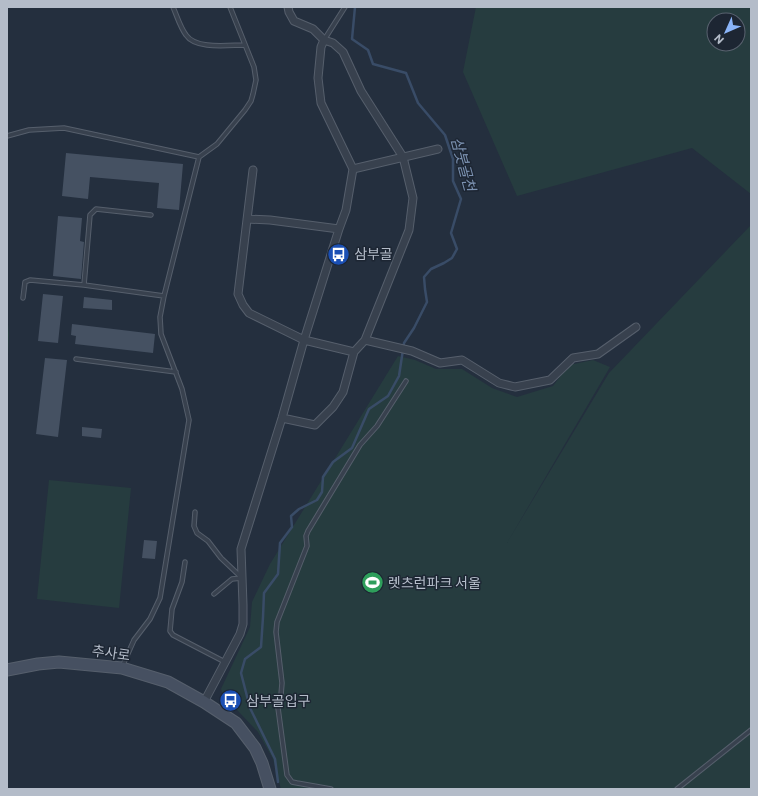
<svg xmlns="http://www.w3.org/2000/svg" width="758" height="796" font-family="Commissioner,'Noto Sans KR',sans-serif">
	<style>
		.green { fill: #263c3f; fill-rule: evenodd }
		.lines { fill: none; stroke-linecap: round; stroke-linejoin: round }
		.stream { stroke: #394c67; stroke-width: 2.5 }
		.building { fill: #455162 }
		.lane-casing { stroke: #565f6c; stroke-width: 5.5 }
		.street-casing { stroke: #565f6c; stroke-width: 9 }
		.secondary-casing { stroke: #565f6c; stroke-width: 13 }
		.lane { stroke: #38414e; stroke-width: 3.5 }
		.street { stroke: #38414e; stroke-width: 7 }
		.secondary { stroke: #465061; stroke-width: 11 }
		.labels { text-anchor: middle; stroke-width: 3; stroke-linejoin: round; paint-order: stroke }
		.poi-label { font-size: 14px; fill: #b4bcc9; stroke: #1d2633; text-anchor: start }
		.street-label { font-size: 14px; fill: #b4bcc9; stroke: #1d2633 }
		.water-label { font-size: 15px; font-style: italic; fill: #7c92b1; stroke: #1d2633 }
	</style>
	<rect width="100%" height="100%" fill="#242f3e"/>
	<!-- green -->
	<path class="green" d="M476,7H751V194L692,148L517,196L463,72ZM714,20H738V44H714Z
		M751,225V789H281L273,759L258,732L223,695L221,689L250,627L252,602L270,564L398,356L415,360L436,369H462L492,388L517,397L553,386L569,365L593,360L610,367L507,543L609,373Z
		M7,314L9,334L7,377Z
		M49,480L131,488L119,608L37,599Z"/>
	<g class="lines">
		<!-- stream -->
		<path class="stream" d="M278,782L275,759L250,708L241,673L245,659L261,647L263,617L264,593L278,574L280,543L292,527L291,516L299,509L317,500L322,492L323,477L333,462L352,448L369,409L388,396L399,376L404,343L414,328L427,302L425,289L424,277L431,269L444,263L452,258L457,249L451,233L461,199L453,181V159L445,135L418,103L406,73L373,64L368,50L352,39L355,7"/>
	</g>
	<!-- building -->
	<path class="building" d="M66,153L183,164L179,210L157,208L159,183L90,177L88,199L62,196Z
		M58,216L82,218L80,241L84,242L81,279L53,276Z
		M43,294L63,296L58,343L38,341Z
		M84,297L112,300V310L83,308Z
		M72,324L155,334L153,353L75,344L76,336L71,335Z
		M45,358L67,360L58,437L36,434Z
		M82,427L102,429L101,438L82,436Z
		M144,540L157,541L155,559L142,558Z"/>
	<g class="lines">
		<defs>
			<path id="lane" d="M173,7C177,16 180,27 186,35C196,50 229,45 245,45
				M324,40L345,7
				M7,136L29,130L64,128L199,157
				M84,285L164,296
				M23,298L25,282L30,280L84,285L90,215L96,209L151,215
				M76,359L176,372
				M195,512L194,526L197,533L208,541L221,558L241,577
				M185,562L182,582L172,609L170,631L173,635L225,662
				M214,594L232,579L242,578
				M122,667L134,640L150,619L160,598L189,420L182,389L161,334L160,317L164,296L199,157L217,144L245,110L251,101L253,94L256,80L254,67L230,7
				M331,789L297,783L292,782L287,775L278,708L281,695L282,683L276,632L277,622L307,546L306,536L308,531L360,445L377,426L406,381
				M677,789L751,730"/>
			<path id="street" d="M353,169L438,149
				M253,170L238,294L243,305L249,313L304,340L354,352
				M247,219L270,220L339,229
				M365,340L412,351L440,363L462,360L499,383L515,387L550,380L573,358L598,354L636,327
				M282,418L315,425L333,407L343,392L354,352L365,340L409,230L413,198L403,157L361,91L343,52L333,43L324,40L313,29L294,21L289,12L288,7
				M204,702L240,634L243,624V605L241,549L282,418L304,340L339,229L346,210L353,169L321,103L318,78L321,47L324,40"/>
			<path id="secondary" d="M7,670L38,664L59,662L122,668L168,682L204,702L236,723L255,748L262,763L270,789"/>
		</defs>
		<!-- lane casing -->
		<use href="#lane" class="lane-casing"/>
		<!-- street casing -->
		<use href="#street" class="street-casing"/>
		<!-- secondary casing -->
		<use href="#secondary" class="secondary-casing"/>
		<!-- lane -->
		<use href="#lane" class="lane"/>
		<!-- street -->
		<use href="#street" class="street"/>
		<!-- secondary -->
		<use href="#secondary" class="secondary"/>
	</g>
	<!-- icons -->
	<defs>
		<symbol id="bus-disc" viewBox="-11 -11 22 22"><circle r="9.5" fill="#1a4fb4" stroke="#1d2633"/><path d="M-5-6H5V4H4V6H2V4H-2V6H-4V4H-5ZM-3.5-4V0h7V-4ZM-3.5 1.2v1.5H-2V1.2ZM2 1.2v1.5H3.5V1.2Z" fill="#fff"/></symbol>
		<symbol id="stadium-disc" viewBox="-11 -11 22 22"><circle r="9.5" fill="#2e9e5b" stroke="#1d2633"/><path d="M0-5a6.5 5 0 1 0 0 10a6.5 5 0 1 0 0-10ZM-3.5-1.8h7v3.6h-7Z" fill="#fff"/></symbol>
	</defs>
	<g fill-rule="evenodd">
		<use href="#bus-disc" x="326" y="242" width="25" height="25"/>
		<use href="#stadium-disc" x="360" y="570" width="25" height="25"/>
		<use href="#bus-disc" x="218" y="688" width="25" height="25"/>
	</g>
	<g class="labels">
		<!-- poi labels -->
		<g class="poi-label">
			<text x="354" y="259">삼부골</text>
			<text x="388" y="588">렛츠런파크 서울</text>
			<text x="246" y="706">삼부골입구</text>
		</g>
		<!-- street labels -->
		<g class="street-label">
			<text transform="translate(111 653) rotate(8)" y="5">추사로</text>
		</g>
		<!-- water labels -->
		<g class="water-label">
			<text transform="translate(463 164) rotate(75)" y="5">삼붓골천</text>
		</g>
	</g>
	<!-- border -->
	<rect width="758" height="796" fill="none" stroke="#b4bcc9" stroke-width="16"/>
	<!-- north arrow -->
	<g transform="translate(726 32) rotate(225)"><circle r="19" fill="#1d2633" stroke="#59626f"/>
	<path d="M0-3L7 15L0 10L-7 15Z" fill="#8ab4f8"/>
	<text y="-6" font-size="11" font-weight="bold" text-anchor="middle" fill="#b4bcc9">N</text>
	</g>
</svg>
